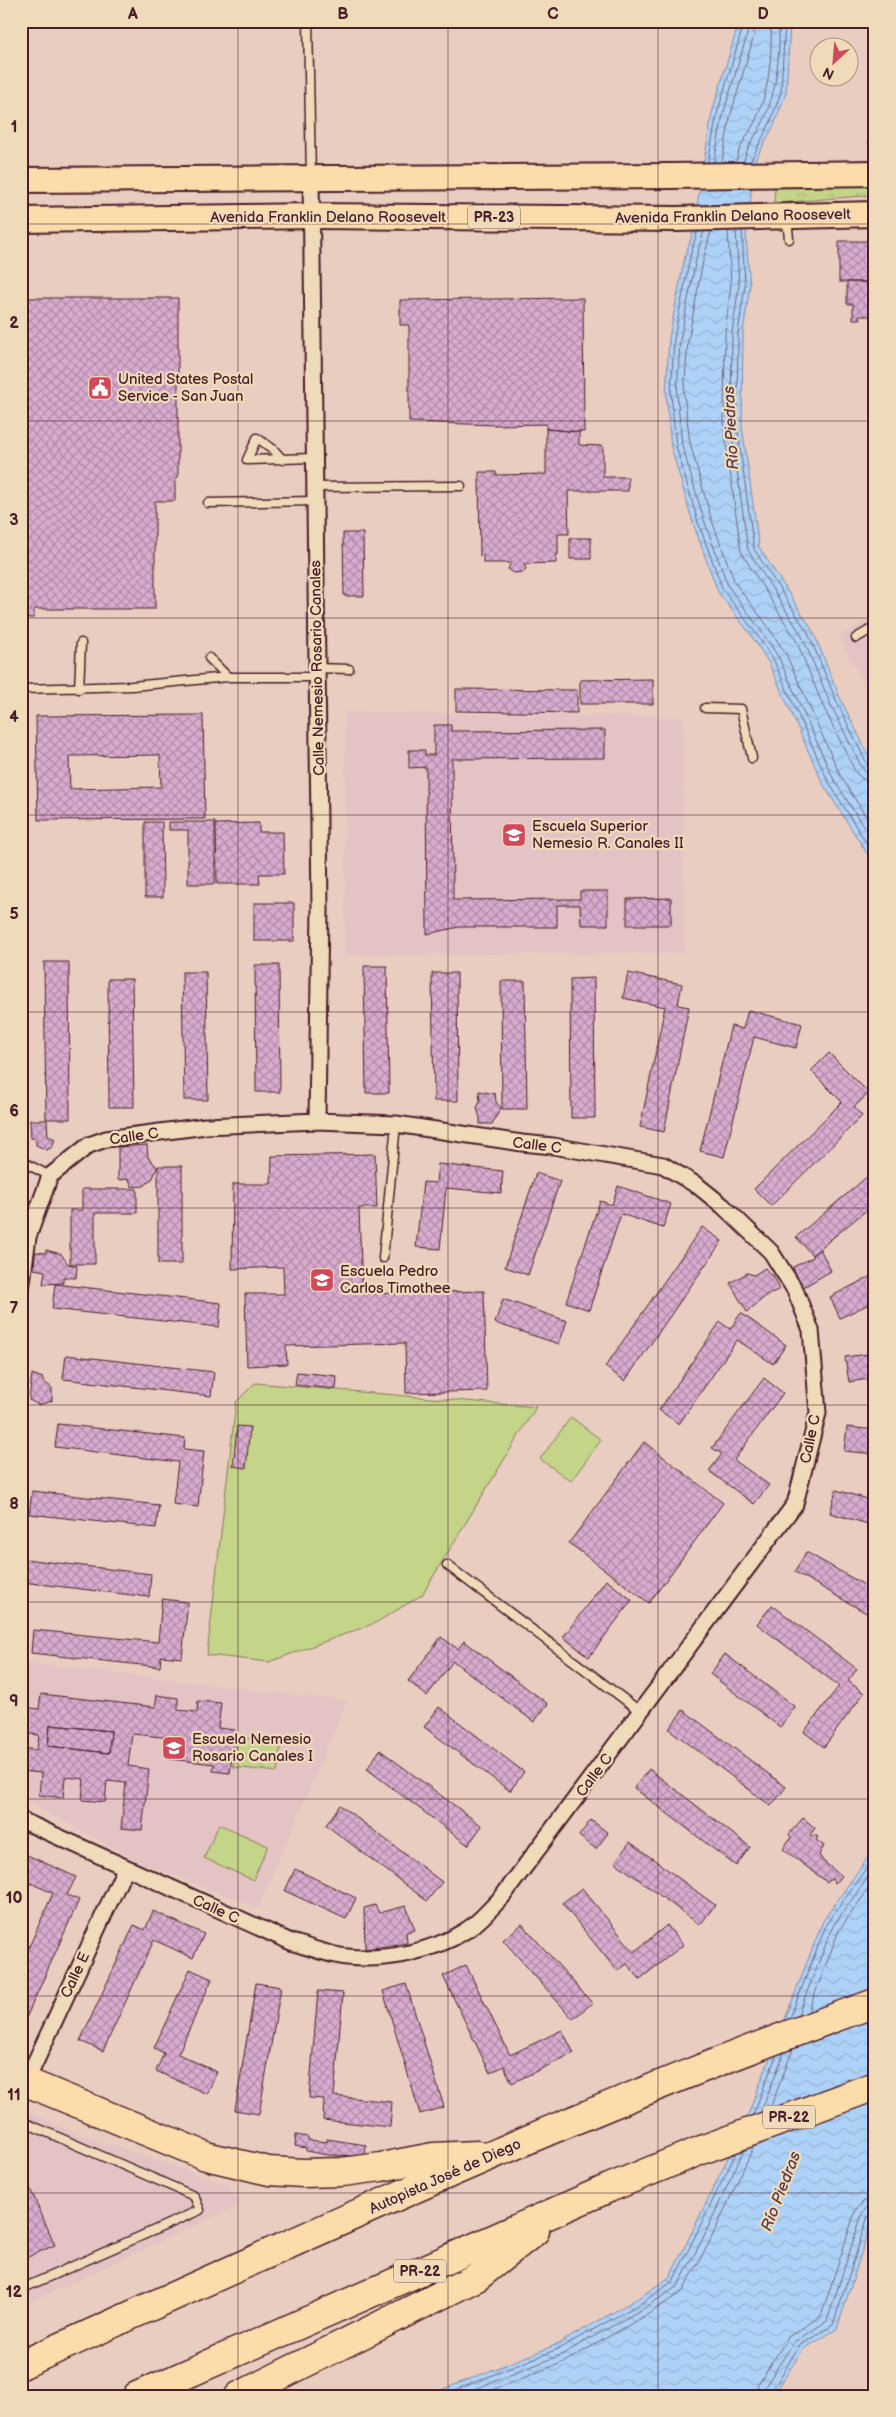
<svg xmlns="http://www.w3.org/2000/svg" width="896" height="2417" font-family="'Balsamiq Sans',sans-serif">
	<style>
		.built { fill: #e4c3c4 }
		.grass { fill: url(#grass-tufts); stroke: #877a5a }
		.pitch { fill: #c4d489; stroke: #877a5a }
		.water { fill: url(#water-waves); stroke: #868aa5 }
		.lines { fill: none; stroke-linecap: round; stroke-linejoin: round }
		.shore { stroke: #72677d; stroke-width: 1 }
		.building { fill: url(#building-cross-hatch); stroke: #4a1f2b; fill-rule: evenodd }
		.lane-casing { stroke: #4a1f2b; stroke-width: 11 }
		.street-casing { stroke: #4a1f2b; stroke-width: 19 }
		.primary-casing { stroke: #4a1f2b; stroke-width: 28 }
		.highway-casing { stroke: #4a1f2b; stroke-width: 31 }
		.lane { stroke: #efdbb9; stroke-width: 8 }
		.street { stroke: #efdbb9; stroke-width: 15 }
		.primary { stroke: #fddcac; stroke-width: 24 }
		.highway { stroke: #fddcac; stroke-width: 28 }
		.grid { fill: none; stroke: #4a1f2b; stroke-width: 1; stroke-opacity: 0.55 }
		.labels { text-anchor: middle; stroke-width: 4.5; stroke-linejoin: round; paint-order: stroke }
		.shield { fill: #efdbb9; stroke: #7c5756; stroke-width: 1 }
		.shield-label { font-size: 14px; font-weight: bold; fill: #4a1f2b }
		.street-label { font-size: 15px; fill: #4a1f2b; stroke: #efdbb9 }
		.poi-label { font-size: 15px; fill: #4a1f2b; stroke: #efdbb9; text-anchor: start }
		.water-label { font-size: 16px; font-style: italic; fill: #593a4a; stroke: #efdbb9 }
		.neatline { fill: none; stroke: #4a1f2b; stroke-width: 2 }
		.grid-label { font-size: 16px; text-anchor: middle; font-weight: bold; fill: #4a1f2b }
	</style>
	<defs>
		<pattern id="grass-tufts" width="24" height="20" patternUnits="userSpaceOnUse" patternTransform="scale(1.25)"><rect width="24" height="20" fill="#c4d489"/><path d="M3 7l-1-3M5 7V3M7 7l1-3M15 17l-1-3M17 17v-4M19 17l1-3" fill="none" stroke="#aab676"/></pattern>
		<pattern id="water-waves" width="16" height="10" patternUnits="userSpaceOnUse" patternTransform="scale(1.25)"><rect width="16" height="10" fill="#aed2f7"/><path d="M0 5q4-4 8 0t8 0" fill="none" stroke="#97b4d4"/></pattern>
		<pattern id="building-cross-hatch" width="8" height="8" patternUnits="userSpaceOnUse" patternTransform="scale(1.25)"><rect width="8" height="8" fill="#d9accf"/><path d="M0 0l8 8M0 8l8-8" fill="none" stroke="#b28ba8"/></pattern>
	</defs>
	<rect width="100%" height="100%" fill="#e8cdc0"/>
	<filter id="ink" filterUnits="userSpaceOnUse"><feTurbulence type="fractalNoise" baseFrequency=".02" numOctaves="2"/><feDisplacementMap in="SourceGraphic" scale="10" xChannelSelector="R" yChannelSelector="G"/><feConvolveMatrix kernelMatrix="1 2 1 2 8 2 1 2 1" color-interpolation-filters="sRGB"/></filter>
	<g filter="url(#ink)">
		<!-- built -->
		<path class="built" d="M875,617V706L839,636Z
			M345,712L683,717L684,953L345,955Z
			M21,1662L347,1701L258,1908L136,1860L35,1806L21,1796Z
			M21,2108L70,2131L228,2185L240,2205L21,2306Z"/>
		<!-- grass -->
		<path class="grass" d="M875,186V195L774,203L775,187Z
			M237,1737L281,1743L277,1772L233,1767Z"/>
		<!-- pitch -->
		<path class="pitch" d="M255,1383L536,1407L422,1595L375,1623L269,1662L207,1655L236,1402Z
			M571,1417L601,1440L571,1481L540,1459Z
			M219,1824L268,1846L253,1880L204,1858Z"/>
		<!-- water -->
		<path class="water" d="M737,21H790V25L786,93L774,125L755,160L746,237L750,285L743,333L742,426L759,547L813,631L840,698L875,768V866L823,784L769,663L751,635L718,592L693,523L671,447L666,394L669,338L685,256L692,236L712,113L736,32Z
			M875,1847V2210L837,2329L803,2349L773,2396H426L558,2344L640,2297L670,2277L744,2125L823,1921Z"/>
		<g class="lines">
			<!-- shore -->
			<path class="shore" d="M708,162L717,114L741,33L742,21
				M714,162L723,115L747,35L748,21
				M722,162L730,117L754,36L755,21
				M736,162C738,145 751,132 757,117C770,87 772,53 771,21
				M744,162C745,147 758,134 764,120C777,90 780,55 779,21
				M750,162L770,123L781,92L785,21
				M742,230L745,285L738,333L737,426L754,549L808,633L836,700L866,762L870,768L875,769
				M704,231L696,259L680,340L677,394L682,445L704,520L728,586L760,629L779,658L833,778L875,845
				M711,231L703,261L688,341L684,394L690,443L711,518L735,583L767,625L786,654L840,775L875,831
				M728,231L731,284L725,333L724,426L741,552L796,640L823,706L856,773L864,780L875,783
				M736,231L739,285L732,333L731,426L748,550L802,636L830,703L861,766L866,773L875,775
				M697,232L690,257L674,339L671,394L676,446L698,522L723,590L755,632L774,661L828,781L875,857
				M808,2012L839,1930L875,1880
				M798,2015L833,1926L875,1867
				M790,2018L827,1923L875,1856
				M770,2109L793,2049
				M761,2112L784,2053
				M753,2115L776,2056
				M440,2396L560,2348L643,2302L673,2281L736,2153
				M457,2396L563,2354L646,2307L678,2286L703,2238L744,2150
				M477,2396L566,2361L650,2313L683,2291L710,2241L754,2146
				M755,2396L758,2385L788,2337L821,2316L856,2209L864,2201L875,2198
				M763,2396L764,2388L794,2342L827,2321L862,2214L867,2207L875,2206
				M769,2396L799,2346L833,2325L868,2216L875,2212"/>
		</g>
		<!-- building -->
		<path class="building" d="M875,105V145H869L868,106Z
			M839,241H875V282H839Z
			M847,282H875V316H859L860,319H853V304H847Z
			M21,298H178V477L175,478V501H155V609H34V618H21Z
			M583,298L584,432L546,429V424L496,425L409,422V325H400V300Z
			M546,429L579,432V445L603,446V477H628V491H568L569,534H558V555H556V563L524,564L526,568L524,572L514,573L508,569L511,563H483V555L480,556L479,472H496V475L546,474Z
			M343,533H363L364,596H344Z
			M570,538H591V559H570Z
			M653,679V704H580V680Z
			M456,689L577,690V713L456,711Z
			M203,715L205,819L38,820L36,716ZM160,755L161,787L70,789L69,756Z
			M434,725H451V731L605,730V758L452,759L453,900L580,899V891H608V925H581L580,905H557V927H459L427,934L426,767L409,768V750H425V755H434Z
			M145,822H162L163,897H145Z
			M169,822H215V884H188V830H169Z
			M259,823V832H283L284,874H259L260,884H217L216,824Z
			M671,898V925H627V899Z
			M254,903H294V941H254Z
			M44,962H69L70,1119H46Z
			M255,965H279L280,1092H256Z
			M364,966H387L389,1093H366Z
			M182,972H206L208,1100H184Z
			M432,973H457L458,1101H434Z
			M628,973L682,984L678,1005L689,1007L664,1132L640,1127L665,1007L623,998Z
			M594,978L595,1118H571L570,979Z
			M108,979H132L134,1107H109Z
			M501,981H525L527,1109H502Z
			M748,1010L802,1024L796,1048L754,1037L724,1157L700,1151L731,1026L743,1029Z
			M829,1053L869,1093L854,1107L862,1116L771,1206L754,1189L842,1102L811,1071Z
			M479,1091L495,1094L496,1102L501,1108L492,1124H480V1118L477,1108L480,1101Z
			M30,1120H47L48,1136L55,1139L52,1147L47,1150L36,1145V1139L31,1138Z
			M147,1145L148,1157L157,1167L153,1178L144,1186L132,1187L129,1179L118,1180V1147Z
			M375,1154L377,1208H359L362,1294L484,1291L487,1391L406,1393L405,1343L286,1346L287,1364L247,1366L245,1294H284L283,1267L232,1269L233,1184H271L272,1156Z
			M438,1164L503,1171L501,1193L446,1188L440,1249L416,1247L423,1182L436,1183Z
			M158,1166H182V1264H158Z
			M875,1170V1203L812,1255L796,1237Z
			M536,1173L560,1181L528,1275L505,1267Z
			M618,1186L671,1204L663,1228L621,1214L589,1310L566,1302L600,1201L612,1205Z
			M82,1189H137V1213H95V1264H70V1210H82Z
			M702,1227L722,1241L625,1381L605,1367Z
			M820,1249L831,1271L802,1288L793,1267L813,1257L812,1255Z
			M46,1250L61,1254L68,1264L77,1266L76,1278L63,1277V1283L43,1284L45,1271L34,1269L35,1252L46,1253Z
			M765,1268L770,1275H773L780,1289L767,1295L747,1312L730,1283L747,1273L754,1275Z
			M875,1274V1301L840,1318L830,1297Z
			M55,1284L221,1303L219,1327L52,1309Z
			M503,1299L567,1321L559,1344L495,1323Z
			M741,1313L786,1345L773,1364L737,1340L679,1424L659,1410L720,1322L730,1329Z
			M875,1353V1378L849,1382L845,1357Z
			M66,1355L214,1372L211,1396L63,1379Z
			M297,1372L337,1376L336,1389L295,1385Z
			M32,1374L43,1378V1381L52,1388V1401L39,1405L29,1400Z
			M764,1378L783,1393L734,1460L769,1485L754,1504L709,1471L722,1454L712,1448Z
			M58,1424L185,1438L184,1449L204,1451L198,1507L173,1504L178,1462L55,1447Z
			M237,1426L250,1427L246,1468L233,1466Z
			M847,1427L875,1430V1454L844,1451Z
			M644,1442L723,1503L649,1603L569,1543Z
			M836,1490L875,1501V1526L830,1513Z
			M32,1491L159,1505L156,1528L29,1514Z
			M806,1552L875,1591V1618L795,1572Z
			M25,1559L151,1574L149,1597L22,1582Z
			M606,1580L632,1600L589,1657L563,1637Z
			M162,1599L188,1602L182,1658L161,1656L160,1667L31,1653L33,1630L158,1642Z
			M772,1605L857,1669L848,1681L864,1693L824,1747L804,1732L839,1686L757,1624Z
			M441,1637L458,1649L464,1641L548,1704L534,1722L453,1661L427,1696L408,1681Z
			M725,1654L795,1707L780,1727L710,1674Z
			M41,1694L155,1707L157,1695L178,1698V1710L197,1712L198,1701L221,1703L218,1728L235,1730L230,1773L213,1771L214,1764L170,1759L173,1738L132,1734L128,1766L149,1769L142,1830L121,1828L126,1783L107,1781L105,1802L82,1800L84,1779L65,1777L63,1798L39,1795L41,1773L21,1771V1748L37,1750L39,1735L21,1733V1715L22,1707L39,1709ZM50,1725L111,1731L109,1753L48,1746Z
			M439,1707L524,1772L510,1791L424,1727Z
			M683,1710L786,1787L771,1806L669,1729Z
			M50,1725L111,1731L109,1753L48,1746Z
			M380,1750L482,1826L468,1845L367,1769Z
			M649,1769L750,1847L736,1866L634,1788Z
			M340,1805L442,1882L427,1901L326,1825Z
			M803,1818L815,1828L810,1835L812,1837L815,1835L818,1837L816,1840L824,1846L819,1855L823,1861L841,1876L835,1883L832,1879L827,1882L783,1849L791,1837L789,1834Z
			M591,1820L608,1833L596,1849L579,1836Z
			M630,1842L715,1905L700,1925L615,1862Z
			M25,1854L76,1877L67,1895L79,1900L26,2018L21,2016V1965L53,1893L21,1879V1861Z
			M295,1869L356,1898L346,1919L285,1891Z
			M582,1888L634,1952L667,1925L683,1945L640,1979L627,1964L617,1971L562,1903Z
			M375,1905L379,1913L406,1906L415,1930L406,1932L407,1943L365,1949L364,1908Z
			M153,1911L204,1934L193,1958L154,1940L103,2051L80,2041L134,1925L145,1930Z
			M522,1924L592,2003L573,2019L503,1940Z
			M466,1965L510,2055L562,2030L574,2053L512,2083L504,2066L490,2073L443,1976Z
			M190,1969L212,1979L178,2054L217,2072L207,2094L156,2071L164,2053L154,2048Z
			M256,1983L281,1987L259,2114L235,2110Z
			M406,1984L444,2107L420,2114L383,1991Z
			M318,1991L343,1993L334,2096L392,2102L390,2127L323,2120L324,2099L309,2098Z
			M296,2135L308,2137V2140L327,2142V2139L366,2145L365,2156L327,2155L306,2151V2148L295,2146Z
			M21,2168L55,2245L21,2260Z"/>
		<g class="lines">
			<defs>
				<path id="lane" d="M308,21L311,177
					M787,218L789,239
					M283,460L273,449L257,438L247,460L314,458
					M315,487L461,486
					M208,503L315,501
					M856,638L875,627
					M209,658L228,677
					M316,668L349,669
					M21,689L132,686L228,677H317
					M79,689L81,643
					M705,708L741,709L752,758
					M21,1161L50,1176
					M383,1258L396,1124
					M447,1565L641,1712
					M21,2121L194,2196L200,2210L21,2289"/>
				<path id="street" d="M311,178L320,908L317,1121
					M21,1290L28,1237L50,1176L89,1145L106,1139L206,1126L317,1121L396,1124L522,1143L553,1146L663,1165L698,1186L723,1206L771,1252L795,1290L811,1330L818,1413L795,1504L502,1897C490,1909 479,1923 465,1931C432,1952 385,1961 347,1957C328,1955 309,1947 291,1942L21,1820
					M21,2080L26,2082L125,1869"/>
				<path id="primary" d="M21,180L672,176L875,173
					M21,220L312,216L677,219L875,214"/>
				<path id="highway" d="M26,2082L206,2156L269,2171L303,2173L342,2172L381,2167L433,2157L477,2155
					M21,2365C303,2238 584,2107 875,2003
					M137,2396L609,2188L704,2149L875,2086
					M239,2396L477,2277L535,2231"/>
			</defs>
			<!-- lane casing -->
			<use href="#lane" class="lane-casing"/>
			<!-- street casing -->
			<use href="#street" class="street-casing"/>
			<!-- primary casing -->
			<use href="#primary" class="primary-casing"/>
			<!-- highway casing -->
			<use href="#highway" class="highway-casing"/>
			<!-- lane -->
			<use href="#lane" class="lane"/>
			<!-- street -->
			<use href="#street" class="street"/>
			<!-- primary -->
			<use href="#primary" class="primary"/>
			<!-- highway -->
			<use href="#highway" class="highway"/>
		</g>
	</g>
	<!-- grid -->
	<path class="grid" d="M238,21V2396M448,21V2396M658,21V2396M21,224H875M21,421H875M21,618H875M21,815H875M21,1012H875M21,1208H875M21,1405H875M21,1602H875M21,1799H875M21,1996H875M21,2193H875"/>
	<!-- icons -->
	<defs>
		<symbol id="civic-square" viewBox="-11 -11 22 22"><rect x="-9" y="-9" width="18" height="18" rx="4" fill="#d1495b" stroke="#efdbb9"/><path d="M-.6-6.5H3V-4.5H.6V-3L4-1V1h2V6H-6V1h2V-1L-.6-3ZM-1.2 2.5V6h2.4V2.5Z" fill="#fff"/></symbol>
		<symbol id="school-square" viewBox="-11 -11 22 22"><rect x="-9" y="-9" width="18" height="18" rx="4" fill="#d1495b" stroke="#efdbb9"/><path d="M0-5L7-2L0 1L-7-2ZM-4 1L0 2.5L4 1V4Q0 6-4 4Z" fill="#fff"/></symbol>
	</defs>
	<g fill-rule="evenodd">
		<use href="#civic-square" x="86" y="374" width="28" height="28"/>
		<use href="#school-square" x="500" y="821" width="28" height="28"/>
		<use href="#school-square" x="308" y="1266" width="28" height="28"/>
		<use href="#school-square" x="160" y="1734" width="28" height="28"/>
	</g>
	<g class="labels">
		<!-- shield labels -->
		<g class="shield">
			<rect x="468" y="205.5" width="52" height="23" rx="4"/>
			<rect x="763" y="2105.5" width="52" height="23" rx="4"/>
			<rect x="394" y="2259.5" width="52" height="23" rx="4"/>
		</g>
		<g class="shield-label">
			<text x="494" y="222">PR-23</text>
			<text x="789" y="2122">PR-22</text>
			<text x="420" y="2276">PR-22</text>
		</g>
		<!-- street labels -->
		<g class="street-label">
			<text transform="translate(733 216) rotate(-1)" y="5">Avenida Franklin Delano Roosevelt</text>
			<text x="328" y="222">Avenida Franklin Delano Roosevelt</text>
			<text transform="translate(317 668) rotate(-91)" y="5">Calle Nemesio Rosario Canales</text>
			<text transform="translate(134 1136) rotate(-8)" y="5">Calle C</text>
			<text transform="translate(537 1145) rotate(7)" y="5">Calle C</text>
			<text transform="translate(810 1439) rotate(-78)" y="5">Calle C</text>
			<text transform="translate(594 1775) rotate(-53)" y="5">Calle C</text>
			<text transform="translate(216 1909) rotate(24)" y="5">Calle C</text>
			<text transform="translate(75 1975) rotate(-65)" y="5">Calle E</text>
			<text transform="translate(445 2176) rotate(-24)" y="5">Autopista José de Diego</text>
		</g>
		<!-- poi labels -->
		<g class="poi-label">
			<text x="118" y="384">United States Postal<tspan x="118" dy="17">Service - San Juan</tspan></text>
			<text x="532" y="831">Escuela Superior<tspan x="532" dy="17">Nemesio R. Canales II</tspan></text>
			<text x="340" y="1276">Escuela Pedro<tspan x="340" dy="17">Carlos Timothee</tspan></text>
			<text x="192" y="1744">Escuela Nemesio<tspan x="192" dy="17">Rosario Canales I</tspan></text>
		</g>
		<!-- water labels -->
		<g class="water-label">
			<text transform="translate(730 428) rotate(-93)" y="6">Río Piedras</text>
			<text transform="translate(780 2191) rotate(-69)" y="6">Río Piedras</text>
		</g>
	</g>
	<!-- margin -->
	<rect width="896" height="2417" fill="none" stroke="#efdbb9" stroke-width="55"/>
	<!-- north arrow -->
	<g transform="translate(834 62) rotate(206)"><circle r="24" fill="#efdbb9" stroke="#ad9080"/>
	<path d="M0-4L9 19L0 12L-9 19Z" fill="#d1495b"/>
	<text y="-8" font-size="14" font-weight="bold" text-anchor="middle" fill="#4a1f2b">N</text>
	</g>
	<rect x="28" y="28" width="840" height="2362" class="neatline"/>
	<g class="grid-label">
		<text x="133" y="19">A</text>
		<text x="343" y="19">B</text>
		<text x="553" y="19">C</text>
		<text x="763" y="19">D</text>
		<text x="14" y="132">1</text>
		<text x="14" y="328">2</text>
		<text x="14" y="525">3</text>
		<text x="14" y="722">4</text>
		<text x="14" y="919">5</text>
		<text x="14" y="1116">6</text>
		<text x="14" y="1313">7</text>
		<text x="14" y="1509">8</text>
		<text x="14" y="1706">9</text>
		<text x="14" y="1903">10</text>
		<text x="14" y="2100">11</text>
		<text x="14" y="2297">12</text>
	</g>
</svg>
